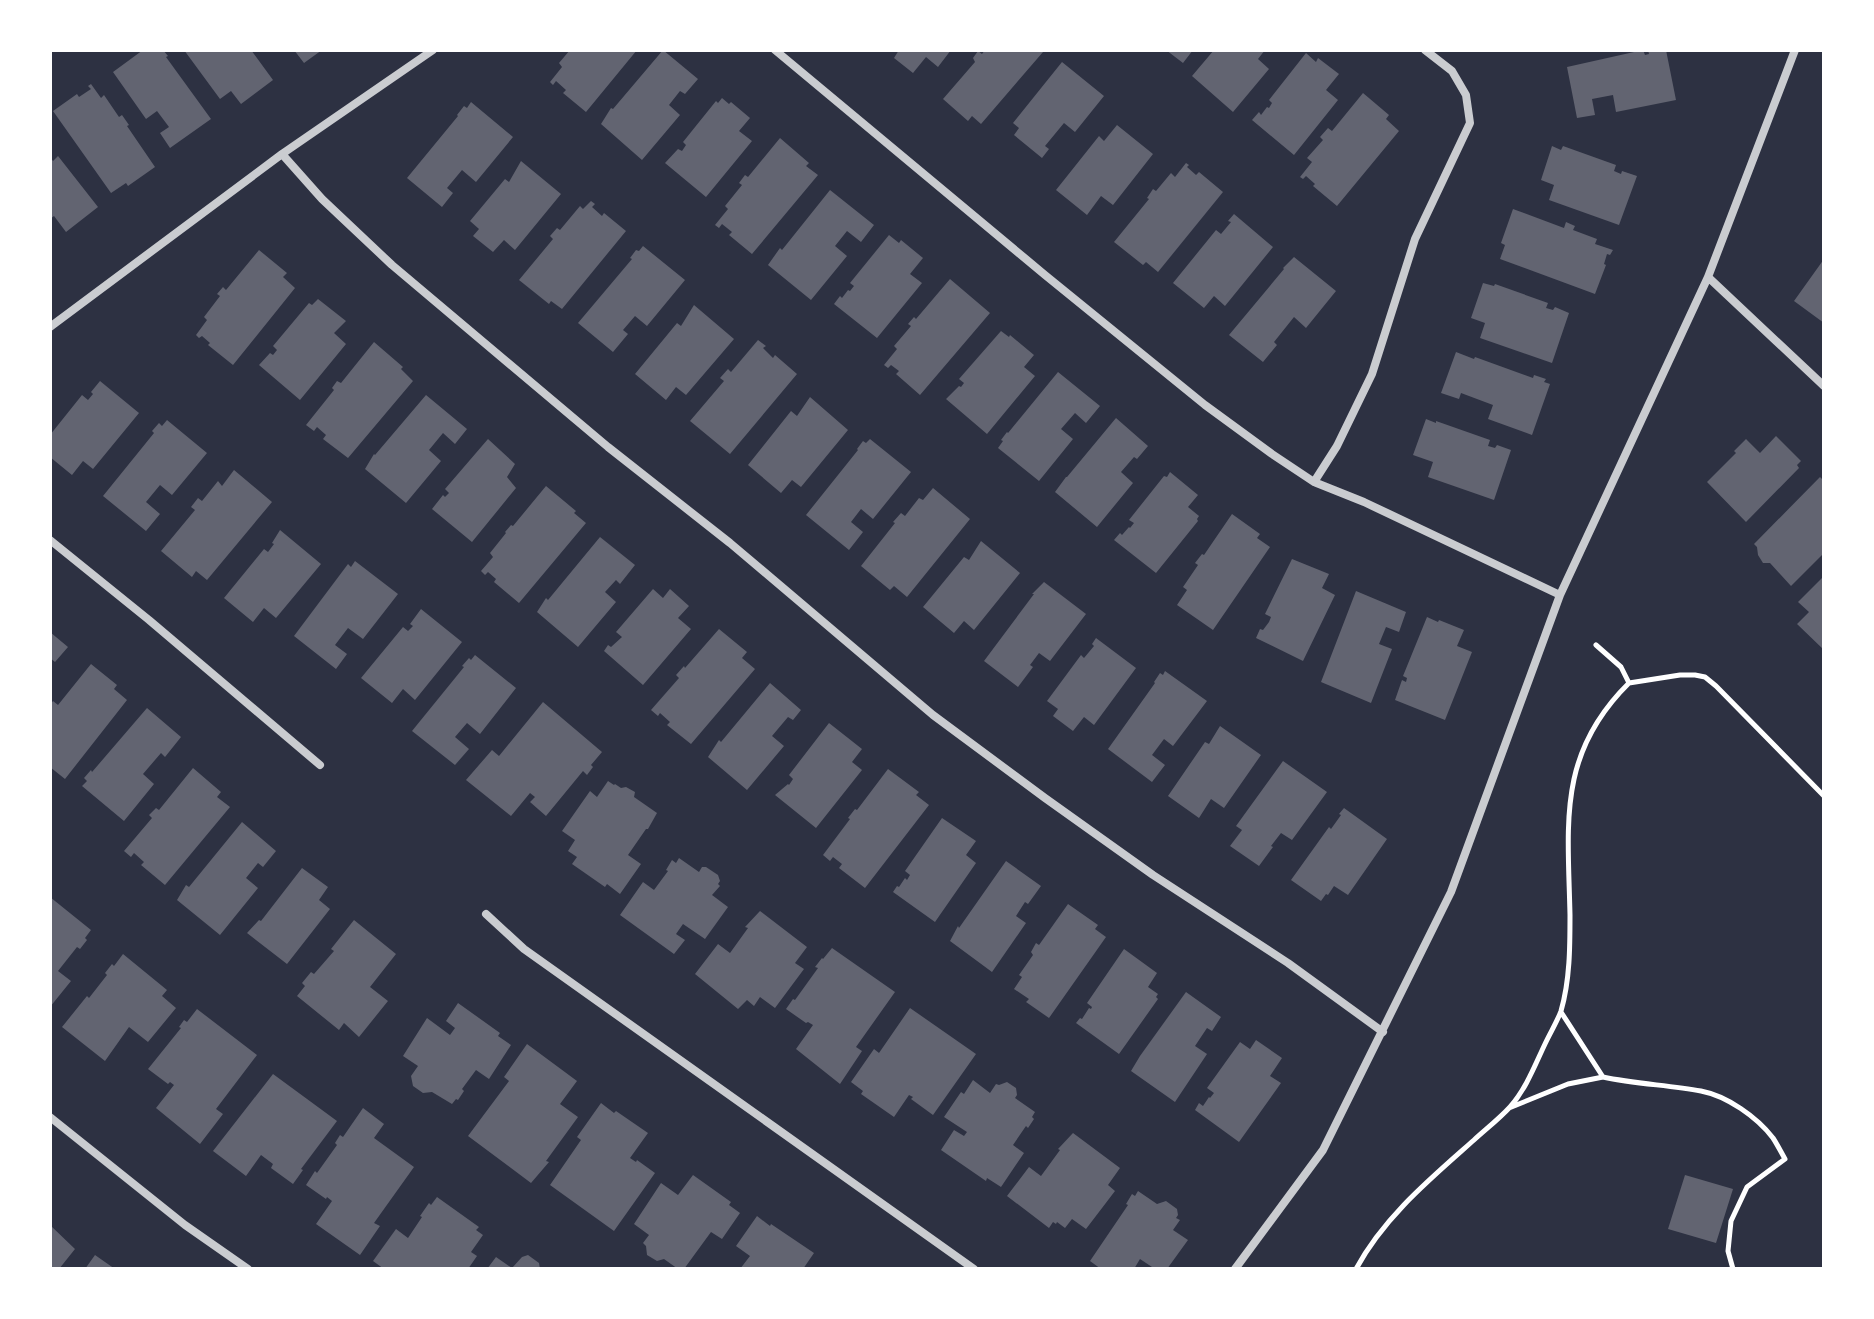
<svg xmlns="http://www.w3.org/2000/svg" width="1874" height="1319" font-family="Figtree,sans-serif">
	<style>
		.building { fill: #626471 }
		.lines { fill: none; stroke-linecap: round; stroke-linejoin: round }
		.path { stroke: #fff; stroke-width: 5 }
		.minor { stroke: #caccd0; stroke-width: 8 }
	</style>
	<rect width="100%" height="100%" fill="#2d3142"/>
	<!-- building -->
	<path class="building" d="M143,50H163L168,56L166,57L211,119L170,148L160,133L169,127L157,111L146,119L113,72Z
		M184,50H251L273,80L241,104L231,91L220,99Z
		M294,50H322L304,63Z
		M570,50H637L586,112L563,93L566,90L556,81L553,85L550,82L562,67L559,63Z
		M663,50L698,79L685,94L680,91L669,105L680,115L642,160L601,124L611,108L613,109Z
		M899,50H951L938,67L926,57L913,73L894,58Z
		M985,50H1040L1043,52L981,124L972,116L968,121L943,99L975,62L973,58L978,51L982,54Z
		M1166,50H1193L1183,63Z
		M1214,50H1265L1258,59L1269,69L1233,112L1192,76Z
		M1643,50L1645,55L1649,54L1648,50H1666L1676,100L1616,112L1613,95L1592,99L1595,115L1577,118L1567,67Z
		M1306,53L1316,62L1318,58L1339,74L1326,90L1338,100L1294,155L1252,120L1259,112L1261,115L1267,107L1269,108L1272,103L1269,100Z
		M1062,62L1104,96L1075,132L1064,123L1045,146L1049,149L1042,158L1014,135L1019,128L1013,123Z
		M91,84L101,98L104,95L119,117L122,115L129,125L127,126L155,167L128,186L126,183L111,193L53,111L77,94L79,97L91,89L88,86Z
		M1363,93L1389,115L1386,119L1399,131L1337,206L1313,186L1315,184L1306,176L1303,179L1300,177L1312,162L1307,158L1323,140L1320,137L1328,128L1332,131Z
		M722,98L729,104L731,102L750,118L739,131L752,141L706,197L665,163L678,149L682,151L686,145L683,142L716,101L718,103Z
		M471,102L513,137L476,182L462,170L447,188L453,193L442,207L407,178L458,116L457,115L464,106L467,108Z
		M1117,125L1153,154L1113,205L1101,196L1087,215L1056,190L1099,136L1104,141Z
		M780,138L809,163L806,166L818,175L752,254L729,235L732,232L722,224L719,228L715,225L728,209L725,206L742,185L739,183L745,175L748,177Z
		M1552,146L1561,150L1563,146L1616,165L1614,171L1621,174L1622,171L1637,176L1619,225L1549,200L1554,185L1541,180Z
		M58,156L98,207L66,232L54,216L50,219V157L53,161Z
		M521,161L561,194L515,250L504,240L493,252L473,236L479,229L470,221L505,179L509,182Z
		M1186,163L1189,165L1187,167L1196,175L1199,172L1223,192L1158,272L1146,262L1143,265L1114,242L1149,199L1147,198L1153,189L1156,191L1171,173L1175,177Z
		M830,190L874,225L861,242L847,231L835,246L847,256L811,300L768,265L780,248L782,250Z
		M591,201L595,204L592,207L602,216L604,213L626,231L562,309L551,301L549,304L519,280L553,239L550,236L557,228L560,230L580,206L583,209Z
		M1513,209L1564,228L1566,222L1575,226L1573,230L1597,239L1595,244L1613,250L1610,255L1607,254L1604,264L1606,265L1595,294L1500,259L1505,245L1501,243Z
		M1234,214L1273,247L1225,306L1214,296L1204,308L1173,283L1216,230L1221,234L1231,222L1228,221Z
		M889,235L899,243L901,240L923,258L910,274L922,283L877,338L834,304L840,296L842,298L848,290L850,291L854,286L850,283Z
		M643,246L685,280L647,326L635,316L623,330L628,334L613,352L578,323L632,259L630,258L636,250L639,251Z
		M259,250L287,273L283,277L295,288L233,365L208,345L210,343L202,336L199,338L196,335L207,320L204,317L220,296L217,294L223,287L226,290Z
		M1294,257L1336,291L1306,328L1294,317L1274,342L1277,345L1263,362L1229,335L1284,269L1283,268Z
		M1824,259V323L1794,301Z
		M950,279L990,313L920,395L896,374L899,371L891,365L888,368L884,365L897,349L894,346L911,326L908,324L914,317L916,319Z
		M1483,283L1494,286L1495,284L1548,303L1546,308L1553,310L1555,307L1569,313L1552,363L1480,338L1485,323L1471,318Z
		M318,299L346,321L334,333L346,344L300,400L259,365L270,353L273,355L277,350L273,346L309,303L312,305Z
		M694,305L734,339L686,395L676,387L666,400L635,374L677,323L681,326Z
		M1001,331L1009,337L1010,335L1034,355L1024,367L1035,376L987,434L946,399L959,386L961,387L964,383L959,379Z
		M758,340L766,346L763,348L773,358L775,355L797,374L730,454L690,421L724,381L720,378L728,369L731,372Z
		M374,342L403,367L401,369L413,381L348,458L323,439L326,435L317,427L314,431L306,425L334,390L332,388L337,381L341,383Z
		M1456,352L1474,359L1475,357L1533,378L1534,375L1546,379L1544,382L1550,384L1532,435L1488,419L1493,405L1461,393L1459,399L1441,393Z
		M1058,372L1100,406L1086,423L1075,413L1061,429L1073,439L1039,481L998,448L1003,441L1001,440L1007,432L1008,433Z
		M100,381L139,413L93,469L83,461L72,475L50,457V435L82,395L88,400L93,394L91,392Z
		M426,395L467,429L455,444L443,433L429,450L441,461L406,503L365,469L374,454L375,455Z
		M810,397L848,430L801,487L792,480L781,493L748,465L791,411L797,416Z
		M1116,418L1148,446L1137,459L1134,457L1121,472L1133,483L1097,527L1055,492L1066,477H1067Z
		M1426,419L1436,423V421L1490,440L1488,446L1495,448L1497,445L1511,450L1494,500L1428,477L1433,462L1413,455Z
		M167,420L207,453L172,495L160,485L146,502L160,514L146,531L103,496L154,433L152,431L159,423L162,426Z
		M1776,436L1801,461L1797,465L1799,468L1746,522L1707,482L1736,453L1734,451L1746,439L1760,453Z
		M488,439L515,464L507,477L516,488L472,542L432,509L443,495L445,497L449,493L445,489Z
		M870,439L911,472L873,519L861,509L851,522L863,532L849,550L806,515L858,450L857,449L863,441L866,443Z
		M234,470L272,502L207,580L196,571L192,577L161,551L195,510L191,507L198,498L202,501L218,481L222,486Z
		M1170,472L1198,495L1188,507L1199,516L1197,519L1198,521L1156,573L1114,540L1120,533L1122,535L1129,527L1130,528L1134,523L1129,520L1164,476L1167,477Z
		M1820,477L1824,481V553L1791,586L1770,563H1763L1758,555L1757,547L1754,544Z
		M546,486L576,511L574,513L586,523L519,603L494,582L496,579L488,572L485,575L481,571L493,557L490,553L506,533L505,532L511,525L513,526Z
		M933,488L970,519L907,597L894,586L890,590L861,566L895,523L893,522L901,513L905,516L919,498L923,500Z
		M1232,514L1260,534L1257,538L1270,547L1213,630L1177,605L1187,590L1183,587L1198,565L1195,563L1202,554L1204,555Z
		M280,530L321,564L276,618L264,608L253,622L224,598L264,549L268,552L274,544L272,543Z
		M600,537L635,565L620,584L616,580L605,592L616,602L578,647L537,612L546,598L548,600Z
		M981,541L1020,573L974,630L964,621L954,633L923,607L964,557L969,560Z
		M1292,559L1329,574L1322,588L1335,595L1303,661L1256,638L1260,629L1263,630L1269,622L1271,617L1265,614Z
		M355,561L398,594L363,639L348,628L335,645L347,654L336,669L294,636L348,564L351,567Z
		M1824,576V650L1797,624L1809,612L1798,602Z
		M1044,582L1086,614L1050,661L1039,653L1030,665L1033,667L1018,687L984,661L1034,594H1032Z
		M653,589L663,598L670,589L689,606L678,618L691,629L643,685L604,651L608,645L611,647L622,637L616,632Z
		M1356,591L1406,612L1399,632L1386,627L1379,644L1392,649L1371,703L1321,682Z
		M421,609L462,642L415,700L403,689L392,703L361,678L403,627L408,631L413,626L410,624Z
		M1427,617L1438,622L1439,620L1464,630L1457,646L1472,652L1445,720L1395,700L1402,680L1406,682L1407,678L1403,676Z
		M719,629L747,652L742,658L755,669L691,744L667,725L670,722L660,713L658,716L651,710L679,678L676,675L684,666L685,668Z
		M50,632L68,647L55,662L50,658Z
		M1096,638L1136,668L1094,725L1084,717L1073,731L1053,716L1058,709L1047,701L1081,655L1084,658L1094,646L1092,644Z
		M475,655L516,688L480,734L467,723L455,737L469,749L455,765L412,731L464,667L462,666L469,658L471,660Z
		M91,664L117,685L114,689L127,700L65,779L50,767V705L53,701L58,705Z
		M1165,671L1207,701L1173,746L1164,739L1152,755L1165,765L1152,782L1108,749L1155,683L1154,682L1160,673L1163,675Z
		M770,683L801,710L793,720L788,717L772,736L784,746L747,790L708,757L719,740L721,742Z
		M543,702L602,752L591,765L593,767L587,775L583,771L546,816L530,802L535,797L530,793L511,816L466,780L492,750L499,756Z
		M147,708L181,737L165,757L161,753L143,774L154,784L124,821L82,786L87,781L84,778L91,770L92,772Z
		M829,723L862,749L852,762L862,770L816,828L775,795L788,784L789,785L793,779L789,775Z
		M1220,726L1261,755L1224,808L1211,799L1199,818L1168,796L1205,742L1209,744Z
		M1283,761L1327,792L1292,840L1281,833L1271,846L1273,847L1259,866L1230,846L1242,830L1236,826Z
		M193,768L221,792L217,797L230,807L165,885L141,865L144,862L134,853L131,857L124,851L152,818L149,815L156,808L159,810Z
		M888,769L919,792L916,795L929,805L865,888L839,868L842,864L833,857L830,861L823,855L850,819L848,818L855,809L857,810Z
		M608,781L614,785L615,784L621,788L626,787L635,792L634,797L657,813L648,829H646L628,855L641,864L620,894L607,884L605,887L572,864L577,857L568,851L575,840L562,831L590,791L597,797Z
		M1344,808L1387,839L1348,895L1334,886L1328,895L1326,894L1321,901L1291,880L1329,827L1331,829L1341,815L1339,814Z
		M942,818L976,841L966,855L976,863L935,922L893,892L897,886L899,887L905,878L907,880L910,875L905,871Z
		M242,822L276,851L263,867L258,863L246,878L258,888L220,935L177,900L186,885L189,887Z
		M679,858L699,872L702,867H706L718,875L720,881L718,884L720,886L712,895L728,907L705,939L683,924L676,934L685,940L674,954L620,915L643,882L654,890L668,871L666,870L672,860L676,863Z
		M1006,861L1041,886L1028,904L1025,902L1016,916L1026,923L992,972L950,941L958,926L959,928Z
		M302,868L328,887L319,900L330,909L287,964L247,933L259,920L261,921Z
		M50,897L91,930L85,938L87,940L80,949L77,947L58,971L71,981L50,1007Z
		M1068,904L1098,925L1095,929L1106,937L1049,1018L1026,1002L1029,999L1014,989L1022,977L1019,975L1033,955L1031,952L1036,943L1039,945Z
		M760,911L807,947L795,963L804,969L775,1008L760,997L754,1006L747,1000L738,1009L695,974L718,944L730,953L748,928L745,927Z
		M354,920L396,954L370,987L388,1001L359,1037L344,1023L339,1030L297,996L305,986L302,983L311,972L314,974L334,951L331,949Z
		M832,948L895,992L856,1047L862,1051L840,1084L796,1049L813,1025L808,1022L806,1023L786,1009L793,999L795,1000L818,968L815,967L822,958L823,959Z
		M1124,949L1157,973L1148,987L1158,994L1156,997L1158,999L1119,1054L1076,1023L1080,1018L1082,1019L1089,1008L1091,1009L1092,1007L1087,1003Z
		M123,954L167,990L162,996L176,1008L148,1042L129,1027L105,1061L62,1027L87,996L89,998L107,975L105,973L112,964L114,966Z
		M1186,992L1221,1017L1212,1031L1207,1028L1195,1046L1207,1054L1175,1102L1131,1071L1140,1056Z
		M458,1003L500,1033L498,1036L511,1045L489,1079L476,1070L462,1089L464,1091L458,1100L456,1099L452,1104L432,1092L423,1093L413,1086L411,1076L418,1066L403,1056L427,1018L450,1035L455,1028L446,1021Z
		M910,1008L976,1054L933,1115L911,1099L913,1097L909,1095L894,1117L861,1094L863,1091L851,1082L874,1049L879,1053Z
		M197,1009L257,1055L216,1109L223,1114L200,1144L156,1108L174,1085L170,1082L168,1084L148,1069L181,1028L179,1027L184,1020L187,1022Z
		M1256,1040L1282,1058L1270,1076L1281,1083L1239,1142L1195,1110L1199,1103L1203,1106L1209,1097L1210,1098L1214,1093L1207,1088L1240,1042L1250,1049Z
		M527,1044L577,1081L560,1104L578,1117L546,1161L549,1162L531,1183L468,1136L509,1081L504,1077Z
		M273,1074L337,1121L301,1169L303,1170L293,1184L271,1168L273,1164L261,1155L246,1176L213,1151Z
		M973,1080L990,1093L996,1084L999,1085L1007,1082L1016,1088L1017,1095L1015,1098L1035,1112L1032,1117L1034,1119L1028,1128L1026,1126L1013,1145L1024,1153L1001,1187L987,1178L986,1181L941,1150L954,1130L964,1136L967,1132L944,1117L961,1092L964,1094Z
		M601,1103L614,1113L616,1111L648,1133L630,1158L636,1162L637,1160L655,1173L614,1231L550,1185L581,1140L577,1137Z
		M363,1108L384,1124L374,1138L414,1167L374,1223L380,1226L360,1255L316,1224L332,1201L327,1197L326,1199L306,1185L315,1171L317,1173L337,1145L335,1143L340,1135L343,1137Z
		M1073,1133L1120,1168L1108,1185L1115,1191L1086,1229L1072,1219L1065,1228L1057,1222L1056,1224L1053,1222L1049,1228L1007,1196L1029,1167L1041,1176L1060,1150L1058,1149Z
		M693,1175L731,1202L729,1205L740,1213L722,1239L711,1232L684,1269H678L664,1259L657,1261L647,1255L646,1246L643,1243L649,1235L634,1224L661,1183L678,1195Z
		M1685,1175L1733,1189L1716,1243L1668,1229Z
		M1138,1191L1157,1204L1166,1201L1177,1209L1178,1215L1176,1218L1180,1220L1173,1230L1188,1240L1167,1269H1155L1140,1259L1134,1269H1101L1090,1261L1128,1205L1126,1204L1132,1194L1135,1196Z
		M437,1197L479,1227L476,1230L483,1235L471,1252L477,1256L468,1269H384L373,1261L396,1229L408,1238L422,1217L420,1216L429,1203L431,1205Z
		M757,1216L770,1226L771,1224L814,1253L803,1269H740L750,1256L736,1246Z
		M50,1225L75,1249L59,1269H50Z
		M95,1255L115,1269H85Z
		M528,1255L539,1263L540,1269H487L496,1257L512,1268L522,1257Z"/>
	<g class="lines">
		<!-- path -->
		<path class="path" d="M1629,683L1680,675H1695L1705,677L1716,686L1824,796
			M1561,1012L1603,1077C1635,1084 1669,1085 1701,1091C1727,1096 1757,1117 1773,1138C1777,1144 1781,1152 1785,1159L1747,1187L1731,1221L1728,1251L1733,1269
			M1509,1108L1568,1084L1603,1077
			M1356,1269C1384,1217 1430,1179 1474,1140C1486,1129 1499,1119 1510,1107C1526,1089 1535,1065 1545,1044C1550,1033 1557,1022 1561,1011C1570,980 1570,946 1570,915C1568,823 1557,754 1629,683L1621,667L1596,645"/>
		<!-- minor -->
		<path class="minor" d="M775,50L1045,275L1205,405L1272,454L1314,482L1364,502L1560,595
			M282,154L322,199L392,265L608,447L730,543L933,715L1045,798L1153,875L1288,963L1383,1032
			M1708,277L1824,386
			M50,327L282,154L433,50
			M1314,482L1337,446L1372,374L1415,239L1470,123L1466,95L1452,71L1425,50
			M50,540L149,620L320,765
			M486,914L524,949L974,1269
			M50,1117L185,1225L248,1269
			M1235,1269L1323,1150L1451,892L1560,595L1708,277L1795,50"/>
	</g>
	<!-- border -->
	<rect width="1874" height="1319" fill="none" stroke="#ffffff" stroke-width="104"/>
</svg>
